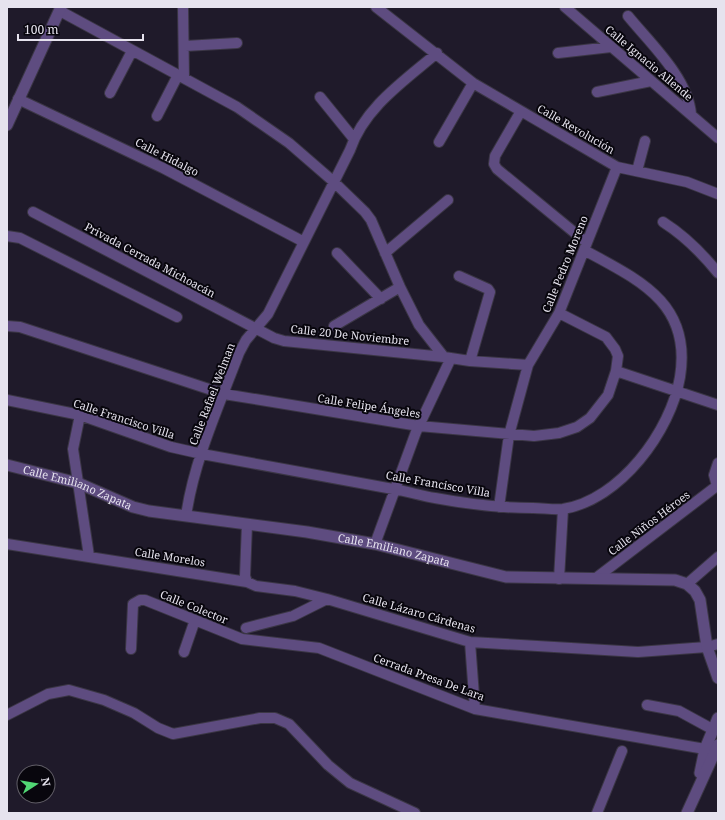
<svg xmlns="http://www.w3.org/2000/svg" width="725" height="820" font-family="'Noto Serif',serif">
	<style>
		.lines { fill: none; stroke-linecap: round; stroke-linejoin: round }
		.minor-casing { stroke: #3b3645; stroke-width: 12 }
		.tertiary-casing { stroke: #3b3645; stroke-width: 13 }
		.minor { stroke: #5e4c80; stroke-width: 10 }
		.tertiary { stroke: #5e4c80; stroke-width: 11 }
		.labels { text-anchor: middle; stroke-width: 4; stroke-linejoin: round; paint-order: stroke }
		.street-label { font-size: 11px; fill: #e6e3ee; stroke: #08060d }
	</style>
	<rect width="100%" height="100%" fill="#1f1a2a"/>
	<g class="lines">
		<defs>
			<path id="minor" d="M183,7L184,78
				M376,7L473,83L617,167L687,182L718,194
				M565,7L718,138
				M60,11L237,107L289,143L334,182L365,212L371,220L400,287L419,325L444,357
				M628,16C650,43 688,78 691,114
				M185,46L237,43
				M558,53L611,47
				M597,92L651,81
				M110,93L132,51
				M320,97L354,139
				M18,99L163,168L304,242
				M521,111L495,156L494,164L497,169L586,242
				M157,116L178,75
				M439,142L473,83
				M637,171L645,141
				M33,212L274,338L284,341L444,357L470,361L528,365
				M663,222C685,236 702,253 718,273
				M7,236L20,238L177,317
				M337,253L381,299
				M385,253L448,200
				M459,276L488,289L490,292L470,361
				M7,326L20,327L224,394L419,426L534,436L559,433L577,427L590,418L608,395L616,371L618,356L615,349L606,337L559,313
				M334,326L400,287
				M616,371L718,405
				M7,400L80,415L171,447L202,454C265,466 329,477 393,489C407,491 421,496 435,498C467,504 501,508 533,508C543,508 553,510 563,509C620,500 671,431 680,377C692,303 639,280 584,250
				M80,415L73,449L89,556
				M717,486L714,475L718,463
				M499,507L509,435L528,365L559,313L617,167
				M186,516C194,460 219,406 239,353L246,340L268,314L350,150C364,108 404,81 437,53
				M247,524L245,576L247,582
				M7,544L247,582L256,586L295,591L327,599L470,642L638,652L707,647L718,644
				M375,544L416,432L451,358
				M596,578L718,485
				M559,579L563,509
				M687,584L718,557
				M246,628L293,616L327,599
				M470,642L475,709
				M131,649L133,604L140,600H145L242,639L319,648L475,709L705,749
				M184,652L195,620
				M647,705L679,711L712,729
				M7,715L48,694L69,690L104,700L134,713L158,728L173,734L260,718H275L289,724L328,765L350,783L415,813
				M597,813L622,751"/>
			<g id="tertiary">
				<path d="M7,125L61,7"/>
				<path id="s1" d="M7,465L78,483L133,507L149,511L307,532L375,544L506,577L675,580L687,584L695,591L700,600L707,647L718,678"/>
				<path d="M700,773L705,749L718,718"/>
				<path d="M687,813L718,745"/>
			</g>
		</defs>
		<!-- minor casing -->
		<use href="#minor" class="minor-casing"/>
		<!-- tertiary casing -->
		<use href="#tertiary" class="tertiary-casing"/>
		<!-- minor -->
		<use href="#minor" class="minor"/>
		<!-- tertiary -->
		<use href="#tertiary" class="tertiary"/>
	</g>
	<g class="labels">
		<!-- street labels -->
		<g class="street-label">
			<text transform="translate(649 63) rotate(40)" y="4">Calle Ignacio Allende</text>
			<text transform="translate(576 129) rotate(30)" y="4">Calle Revolución</text>
			<text transform="translate(167 157) rotate(27)" y="4">Calle Hidalgo</text>
			<text transform="translate(150 260) rotate(28)" y="4">Privada Cerrada Michoacán</text>
			<text transform="translate(565 264) rotate(-68)" y="4">Calle Pedro Moreno</text>
			<text transform="translate(350 335) rotate(6)" y="4">Calle 20 De Noviembre</text>
			<text transform="translate(212 394) rotate(-69)" y="4">Calle Rafael Welman</text>
			<text transform="translate(369 406) rotate(9)" y="4">Calle Felipe Ángeles</text>
			<text transform="translate(124 419) rotate(18)" y="4">Calle Francisco Villa</text>
			<text transform="translate(438 484) rotate(10)" y="4">Calle Francisco Villa</text>
			<text dy="4" stroke="none"><textPath href="#s1" startOffset="74">Calle Emiliano Zapata</textPath></text>
			<text transform="translate(649 523) rotate(-37)" y="4">Calle Niños Héroes</text>
			<text dy="4" stroke="none"><textPath href="#s1" startOffset="398">Calle Emiliano Zapata</textPath></text>
			<text transform="translate(170 557) rotate(9)" y="4">Calle Morelos</text>
			<text transform="translate(194 607) rotate(22)" y="4">Calle Colector</text>
			<text transform="translate(419 613) rotate(16)" y="4">Calle Lázaro Cárdenas</text>
			<text transform="translate(429 677) rotate(20)" y="4">Cerrada Presa De Lara</text>
		</g>
	</g>
	<!-- border -->
	<rect width="725" height="820" fill="none" stroke="#e6e3ee" stroke-width="16"/>
	<!-- north arrow -->
	<g transform="translate(36 784) rotate(78)"><circle r="19" fill="#08060d" stroke="#615e67"/>
	<path d="M0-3L7 15L0 10L-7 15Z" fill="#51d674"/>
	<text y="-6" font-size="11" font-weight="bold" text-anchor="middle" fill="#e6e3ee">N</text>
	</g>
	<!-- scale -->
	<path d="M18 34v6h125v-6" fill="none" stroke="#e6e3ee" stroke-width="2"/>
	<text x="24" y="34" font-size="12" fill="#e6e3ee" stroke="#08060d" stroke-width="3" paint-order="stroke">100 m</text>
</svg>
